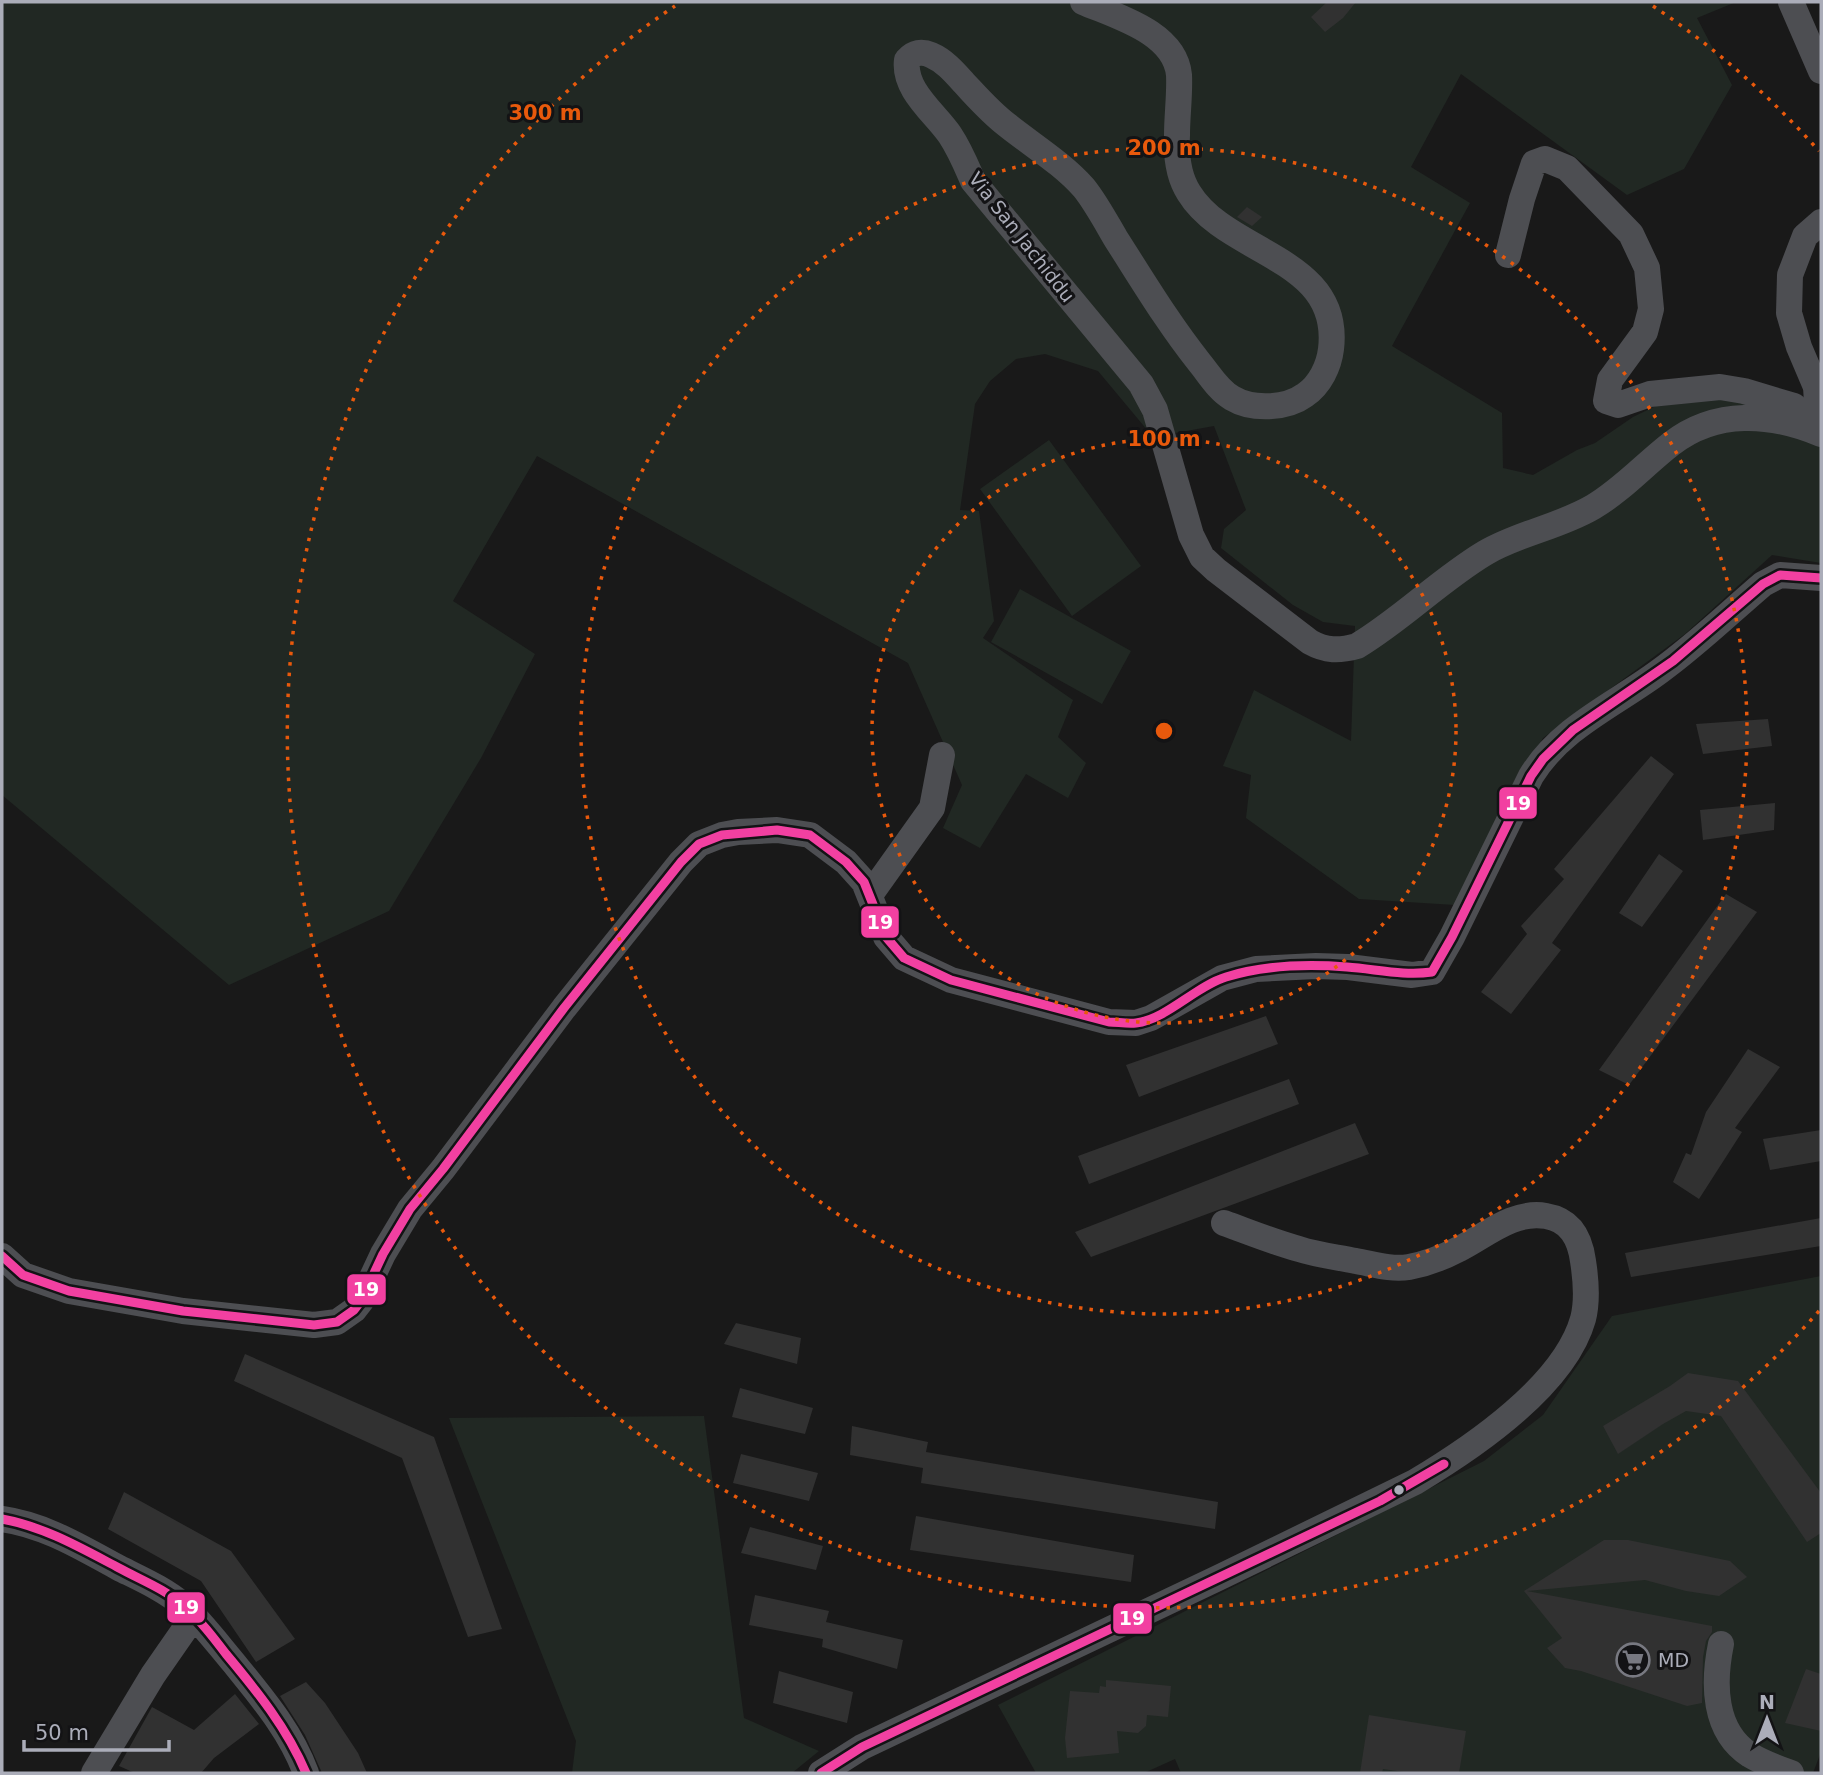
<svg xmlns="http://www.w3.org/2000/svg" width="1823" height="1775" font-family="'DejaVu Sans',sans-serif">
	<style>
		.green { fill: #212823 }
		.building { fill: #313131 }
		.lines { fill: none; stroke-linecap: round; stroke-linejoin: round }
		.minor { stroke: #4d4e52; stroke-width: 26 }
		.bus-1-casing { stroke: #131315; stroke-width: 14 }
		.bus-1 { stroke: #f240a1; stroke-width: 9 }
		.ring { fill: none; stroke: #e8590c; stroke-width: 3.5; stroke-dasharray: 3.5 7 }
		.bus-dot { fill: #abadb9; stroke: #131315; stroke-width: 2.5 }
		.labels { text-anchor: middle; stroke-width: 6; stroke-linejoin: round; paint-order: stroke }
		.street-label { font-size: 19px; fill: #abadb9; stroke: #131315 }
		.poi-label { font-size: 19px; fill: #abadb9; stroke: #131315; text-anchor: start }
		.centre { fill: #e8590c; stroke: #131315; stroke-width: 3.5 }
		.ring-label { font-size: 21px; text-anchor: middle; font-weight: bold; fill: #e8590c; stroke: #131315; stroke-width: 6; stroke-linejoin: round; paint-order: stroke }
		.line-badge { stroke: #131315; stroke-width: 2.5 }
		.badge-label { font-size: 19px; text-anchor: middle; font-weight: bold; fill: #fff }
	</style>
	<rect width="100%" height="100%" fill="#191919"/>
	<!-- green -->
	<path class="green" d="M2,2H1736L1697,18L1732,85L1684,169L1627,195L1461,74L1411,167L1470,203L1392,346L1502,413L1503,468L1533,475L1577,450L1595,443L1633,417L1666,401L1729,399L1821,427V563L1772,555L1685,634L1543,738L1455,905L1359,899L1246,818L1251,775L1223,766L1254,690L1351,741L1355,626L1323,622L1293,605L1221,548L1224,529L1246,510L1214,426L1153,437L1098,371L1045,354L1016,359L990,381L975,404L960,510L979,511L994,621L983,638L1073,700L1058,737L1086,763L1068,798L1026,774L980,848L943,828L962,785L908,663L537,456L453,601L535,654L481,758L389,911L229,985L2,795Z
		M1049,440L1141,566L1072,616L980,489Z
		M1020,589L1131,651L1102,704L991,642Z
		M1821,1276V1752L1813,1773H1181L1175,1759L1144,1773H1036L998,1705L1484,1461L1543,1415L1612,1316Z
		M704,1416L744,1718L819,1751L792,1773H572L576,1741L449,1418Z"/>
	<!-- building -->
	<path class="building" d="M1327,2H1356L1343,18L1325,32L1311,17Z
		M1247,207L1262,217L1252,226L1237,217Z
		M1768,719L1772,746L1703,754L1696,724Z
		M1651,756L1674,774L1552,943L1561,950L1511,1014L1481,992L1527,934L1521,926L1564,879L1554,869Z
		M1775,803L1774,830L1703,840L1700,810Z
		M1659,854L1683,871L1642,927L1619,913Z
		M1726,894L1757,912L1629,1085L1599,1070Z
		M1266,1016L1278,1044L1139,1097L1126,1065Z
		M1748,1049L1780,1067L1735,1128L1742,1132L1699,1199L1673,1182L1686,1153L1691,1155L1706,1112Z
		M1289,1079L1299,1104L1089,1184L1078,1156Z
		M1355,1123L1369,1154L1091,1257L1075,1232Z
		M1821,1130V1161L1770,1170L1763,1139Z
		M1821,1218V1246L1631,1277L1625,1253Z
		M736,1323L801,1338L797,1364L724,1344Z
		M245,1354L434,1437L502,1629L468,1637L402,1458L234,1381Z
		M1688,1373L1738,1381L1821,1493V1533L1807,1542L1721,1416L1686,1411L1663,1424L1618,1454L1603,1426L1670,1386Z
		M740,1388L813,1408L805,1434L732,1417Z
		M852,1426L928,1442L926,1452L1218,1502L1215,1529L921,1483L923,1468L850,1455Z
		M741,1454L818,1473L809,1501L733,1483Z
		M124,1492L231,1551L295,1639L256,1662L201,1581L108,1529Z
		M916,1516L1134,1555L1131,1582L910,1550Z
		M750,1527L823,1546L816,1570L741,1553Z
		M1604,1540H1628L1730,1561L1747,1577L1719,1596L1686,1591L1645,1580L1527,1591L1712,1626V1632L1706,1641L1703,1657L1702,1703L1687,1706L1581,1671L1565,1668L1547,1648L1562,1638L1524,1591Z
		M755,1595L829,1611L826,1622L903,1640L897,1669L822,1647L823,1639L749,1625Z
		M1806,1669L1821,1674V1731L1785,1723Z
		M779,1671L853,1692L847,1723L773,1703Z
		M1106,1680L1171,1686L1168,1717L1147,1715L1146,1726L1138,1733L1117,1731L1119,1753L1067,1758L1065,1738L1070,1691L1099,1693L1100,1686L1106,1687Z
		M306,1682L325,1703L358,1753L367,1773H322L305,1735L280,1696Z
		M235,1694L259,1724L214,1758L201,1773H135L119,1766L152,1707L194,1730Z
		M1369,1715L1466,1731L1459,1773H1410L1383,1769L1382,1773H1360Z"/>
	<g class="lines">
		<!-- minor -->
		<path class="minor" d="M1083,2C1115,16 1175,32 1179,75C1180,94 1177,115 1177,135C1176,155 1178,176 1189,193C1227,255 1342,257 1331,349C1329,366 1320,385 1305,395C1286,409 1252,410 1232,398C1218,390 1209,374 1199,362C1168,323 1143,281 1116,239C1106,222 1096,203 1084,188C1063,164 1032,145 1007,125C991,113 978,98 964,83C955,73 945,61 931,55C922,51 914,52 907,60C903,90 935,113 950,135C960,150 966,165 973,181L1141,384L1155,410L1191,535L1202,557L1216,570L1310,642C1326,651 1339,651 1357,646C1402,619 1440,580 1485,553C1519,533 1559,527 1593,507C1622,490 1644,465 1671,444C1716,409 1771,413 1821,434
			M1791,2L1821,71
			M1508,255L1522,199L1534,163L1545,159L1567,168L1631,234L1647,268L1651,309L1645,332L1610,380L1606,401L1618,405L1650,394L1720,387L1744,391L1794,406L1815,426
			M1819,433L1816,387L1799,347L1789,313L1790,275L1805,236L1821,222
			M870,895L932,808L942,755
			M2,1256L23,1275L69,1291L183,1311L314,1325L337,1322L354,1310L361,1301L383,1254L410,1209L443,1169L564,1008L681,862L699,844L722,835L738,832L777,830L810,835L846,862L864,882L886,937L904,958L951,980L1109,1022L1136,1023L1151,1018L1222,978L1256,969L1316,966L1348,967L1412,975L1432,972L1452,937L1531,776C1561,727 1616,704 1660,671C1696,645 1729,613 1763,584L1780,575L1821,578
			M2,1519C45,1525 82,1548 119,1568C141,1579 166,1590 184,1606C202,1623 217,1643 233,1662C262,1698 290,1730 306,1773
			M1721,1644C1713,1683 1713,1731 1750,1755C1763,1763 1777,1768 1791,1773
			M94,1773L153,1675L194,1616
			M821,1773L862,1747L1218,1578L1415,1482C1472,1448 1564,1386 1583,1319C1588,1300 1586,1280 1583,1261C1580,1238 1570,1220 1546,1216C1514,1210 1485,1236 1459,1249C1444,1257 1425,1264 1409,1267C1391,1270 1373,1264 1356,1261C1337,1257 1317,1255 1299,1249C1273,1242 1249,1232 1224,1223"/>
		<defs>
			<path id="bus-1" d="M2,1256L23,1275L69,1291L183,1311L314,1325L337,1322L354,1310L361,1301L383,1254L410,1209L443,1169L564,1008L681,862L699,844L722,835L777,830L810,835L846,862L864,882L886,937L904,958L951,980L1109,1022C1117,1022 1127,1024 1136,1023C1167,1019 1196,986 1226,977C1264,965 1307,964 1347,967C1376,969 1403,976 1432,972L1452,937L1531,776L1543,759L1573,730L1673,661L1763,584L1780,575L1821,578
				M2,1519C45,1527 81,1548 119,1568C141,1580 165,1589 184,1606C200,1620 213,1637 226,1654C257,1691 287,1728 306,1773
				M821,1773L862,1747L1380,1501L1444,1464"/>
		</defs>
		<!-- bus-1 casing -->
		<use href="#bus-1" class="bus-1-casing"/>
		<!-- bus-1 -->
		<use href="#bus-1" class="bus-1"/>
	</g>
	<!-- distance rings -->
	<g class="ring">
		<circle cx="1164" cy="731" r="292"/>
		<circle cx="1164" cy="731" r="583"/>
		<path d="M1819 1311A875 875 0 1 1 675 6M1653 6A875 875 0 0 1 1819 151"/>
	</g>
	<!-- icons -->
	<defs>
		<symbol id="supermarket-ring" viewBox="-11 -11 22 22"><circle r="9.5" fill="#131315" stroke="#787981" stroke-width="1.5"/><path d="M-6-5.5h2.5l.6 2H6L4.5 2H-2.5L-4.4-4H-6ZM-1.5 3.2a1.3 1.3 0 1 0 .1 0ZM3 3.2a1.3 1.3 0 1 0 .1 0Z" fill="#787981"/></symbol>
	</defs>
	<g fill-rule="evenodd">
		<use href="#supermarket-ring" x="1614" y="1641" width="38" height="38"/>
	</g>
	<!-- markers -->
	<circle class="bus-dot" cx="1399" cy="1490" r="6"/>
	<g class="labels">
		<!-- street labels -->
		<g class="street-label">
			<text transform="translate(1022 237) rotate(52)" y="7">Via San Jachiddu</text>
		</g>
		<!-- poi labels -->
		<g class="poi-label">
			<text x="1658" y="1667">MD</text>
		</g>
	</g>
	<circle cx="1164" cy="731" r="10" class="centre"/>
	<g class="ring-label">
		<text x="545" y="120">300 m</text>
		<text x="1164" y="155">200 m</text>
		<text x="1164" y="446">100 m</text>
	</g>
	<g class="line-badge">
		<rect x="1498" y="786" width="40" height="34" rx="7" fill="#f240a1"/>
		<rect x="860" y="905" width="40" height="34" rx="7" fill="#f240a1"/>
		<rect x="346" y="1273" width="41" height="33" rx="7" fill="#f240a1"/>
		<rect x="166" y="1591" width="40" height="33" rx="7" fill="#f240a1"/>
		<rect x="1112" y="1602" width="41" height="33" rx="7" fill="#f240a1"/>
	</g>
	<g class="badge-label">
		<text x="1518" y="810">19</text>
		<text x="880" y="929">19</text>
		<text x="366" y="1296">19</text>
		<text x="186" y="1614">19</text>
		<text x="1132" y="1625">19</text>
	</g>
	<!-- border -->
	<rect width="1823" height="1775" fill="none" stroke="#abadb9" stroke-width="7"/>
	<!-- north arrow -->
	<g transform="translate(1767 1719)" stroke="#131315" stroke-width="5" paint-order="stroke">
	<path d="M0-5L12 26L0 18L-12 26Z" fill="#abadb9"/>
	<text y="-10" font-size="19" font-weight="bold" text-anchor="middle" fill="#abadb9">N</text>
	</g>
	<!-- scale -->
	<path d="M24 1740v10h145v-10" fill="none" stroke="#abadb9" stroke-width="3.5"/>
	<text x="35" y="1740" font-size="21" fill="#abadb9" stroke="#131315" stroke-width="5" paint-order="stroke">50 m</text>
</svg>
